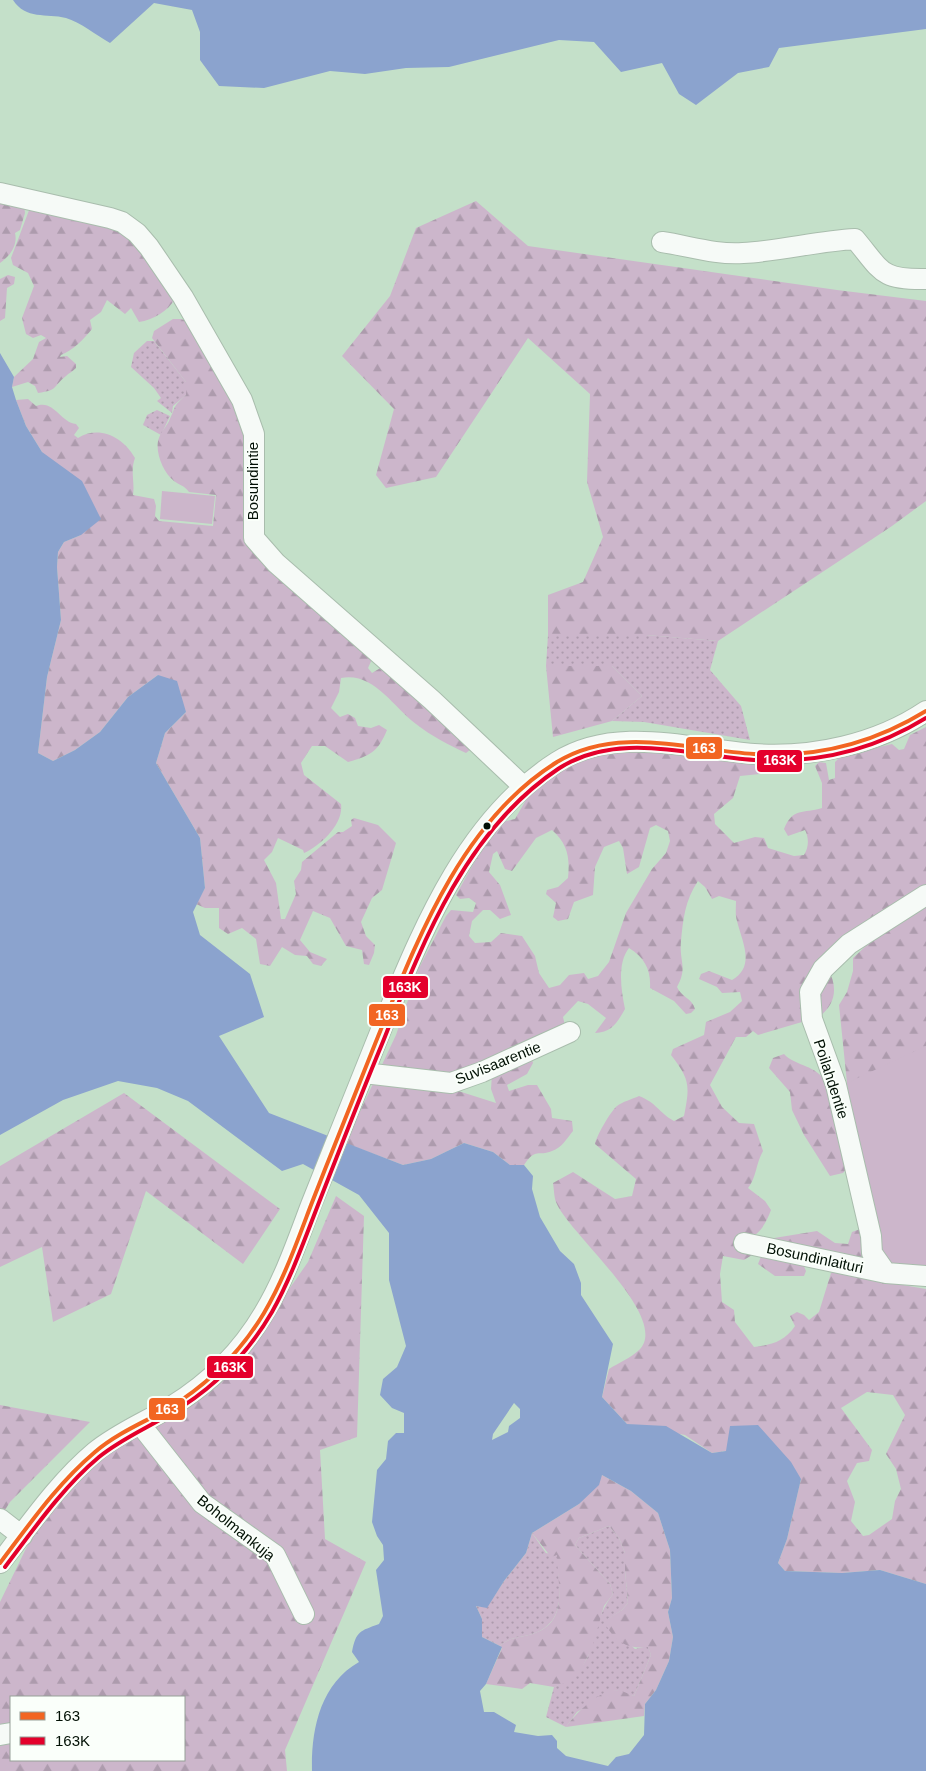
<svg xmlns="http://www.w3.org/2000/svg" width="926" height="1771" font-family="Arial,sans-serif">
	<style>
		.grass { fill: url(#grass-dots) }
		.forest { fill: url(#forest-firs); fill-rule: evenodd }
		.park { fill: #ccb6cb }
		.water { fill: #8ba3ce; fill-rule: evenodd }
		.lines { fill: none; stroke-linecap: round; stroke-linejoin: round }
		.minor-casing { stroke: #a9bdad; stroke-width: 22 }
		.minor { stroke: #f6faf7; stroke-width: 20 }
		.bus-1-casing { stroke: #fafffa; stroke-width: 8 }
		.bus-2-casing { stroke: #fafffa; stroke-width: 8 }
		.bus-1 { stroke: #f26522; stroke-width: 4 }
		.bus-2 { stroke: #e4002b; stroke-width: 4 }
		.bus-dot { fill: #011004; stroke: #fafffa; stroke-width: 2 }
		.labels { text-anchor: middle; stroke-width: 4; stroke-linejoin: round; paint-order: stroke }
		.street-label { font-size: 15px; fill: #011004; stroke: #fafffa }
		.line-badge { stroke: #fafffa; stroke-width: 2 }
		.badge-label { font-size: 14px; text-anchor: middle; font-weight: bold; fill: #fff }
	</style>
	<defs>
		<pattern id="grass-dots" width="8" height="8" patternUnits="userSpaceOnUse" patternTransform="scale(1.25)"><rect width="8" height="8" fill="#ccb6cb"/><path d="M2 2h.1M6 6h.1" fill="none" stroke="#ad9bad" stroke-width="1.8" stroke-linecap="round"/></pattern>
		<pattern id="forest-firs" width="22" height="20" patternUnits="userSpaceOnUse" patternTransform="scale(1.25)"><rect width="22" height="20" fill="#ccb6cb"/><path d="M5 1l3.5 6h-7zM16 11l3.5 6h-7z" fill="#ad9bad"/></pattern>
	</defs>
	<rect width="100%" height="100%" fill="#c4e0c9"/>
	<!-- grass -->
	<path class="grass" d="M147,341H154L186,382V395L173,406L172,413L157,401L161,398L154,388L131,367L134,353Z
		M157,410L170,416L161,435L143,425L147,415Z
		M548,635H646L718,641L710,670L741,706L750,740L644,722L612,721L642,696L612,666H546Z
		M609,1526L619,1538L625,1553V1570L628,1603L622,1610L605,1621L635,1649L648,1646L651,1655L634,1696L615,1690L577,1712L566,1727L546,1717L554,1687C603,1668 586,1628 613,1594L610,1584L575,1545L579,1538Z
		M532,1533L546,1553L558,1555C557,1583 570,1619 535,1633C522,1638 510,1636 500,1646L482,1637V1619L476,1606L487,1607L504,1581L526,1553Z"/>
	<!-- forest -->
	<path class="forest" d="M0,196L24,204L25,213L20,230L15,233C18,245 10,256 0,263Z
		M476,201L528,246L837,290L926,301V501L892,526L718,641L646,635H548V595L583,582L603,537L587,482L590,394L528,338L436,477L386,488L376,475L394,409L342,356L390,296L416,228Z
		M31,205L120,222L175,299C168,311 153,320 139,322L131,308L125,314L107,300L101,312L90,320L92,329C85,338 72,351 61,355L60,357L67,356L76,364V368C72,372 69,373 66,376C52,387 59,390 38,393L35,386L28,382L12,387L14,377L33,359L39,342L46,338L41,335L33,338L26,334L22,318L34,286L28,273L13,265L11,258Z
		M8,275L15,277L14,284L7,288L5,318L0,321V279Z
		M173,319H181L192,323L246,415L250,537L373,657L368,668L372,673L387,664L471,749L466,753C449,745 431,736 416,724C392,706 374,672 341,678L339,692L331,708L340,717L348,714L355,718L358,726L371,728L379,725L387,730C378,752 370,756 348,762L325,746H312L301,763L304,775L341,804C344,824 320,846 304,853L303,850L278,838L272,852L264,860L276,883L281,919H285L296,894L294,881L301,870L302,862L338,832H343L352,826L351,820L354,818L378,825L396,843L382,890L372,898L361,922L366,936L375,945L374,953L369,965L364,964L362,950L346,946L330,918L313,911L300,940L310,952L327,959L321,966L313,964L307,956L295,955L282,947L270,966L260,964L256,939L242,928L228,934L219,928V908H205L196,904L205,888L200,838L156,763L165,733L186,712L158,675L128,697L100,732L75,750L53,761L38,753L47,677L61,620L57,567L58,552L64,542L81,535L42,452L26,426L16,400L28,399L36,406C54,399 60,422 76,424L79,428L74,435L78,438C99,425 123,437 135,458C130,471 135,482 133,495L154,499L156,506L155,516L159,521L213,526L216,495L189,492C184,485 179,485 174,481C163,473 154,450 159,438C161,432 166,427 169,421C176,407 172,407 186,395V382L152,338L154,331Z
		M546,666H612L642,696L612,721L553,737Z
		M926,727V892L828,969C838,987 836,1004 819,1017L758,1035L753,1031L746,1037H736L710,1085L722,1107L739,1123L754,1124L763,1151C756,1163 756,1179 748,1188L765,1201L771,1210C766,1223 761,1233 748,1239L752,1255L744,1260L723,1256L720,1274L722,1302L734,1310L735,1322L754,1347C772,1345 785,1341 795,1326L790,1316L797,1312L804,1315L809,1320L819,1312L831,1273L842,1268L803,1264L806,1271L804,1276H775L758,1264L768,1239L817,1231L835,1243L848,1244L852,1232L863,1228L874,1280L926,1289V1584L880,1570L842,1573L785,1571L778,1563L787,1539L801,1479L726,1451L712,1453L685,1435L627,1424L602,1397L609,1369C618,1363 631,1358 639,1350C672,1318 567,1232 556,1202C554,1197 554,1189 553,1183L573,1172L615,1199L632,1196L636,1179L595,1144C596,1137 610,1112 617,1106C622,1102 632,1099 639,1096C657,1103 658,1112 674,1121L684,1116C690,1086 690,1079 671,1055L673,1049L704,1035L706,1022L730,1012L742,1001L740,992L722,993L717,987L699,979L701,974L709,971L732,980C756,966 742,942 737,921C735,915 736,907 736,901L719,896L712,899L705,887L698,881C685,900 683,920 681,941C679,962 688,967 677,987C681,997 692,998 695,1009L691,1013L686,1014L674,1001L650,988C651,970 645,958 629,948C617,963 621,990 625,1009C617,1023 612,1032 595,1033L606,1018L588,1004L578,1001L563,1017L566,1030L452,1089L496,1103L491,1089L492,1074L531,1056L533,1063L527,1074L507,1085L509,1091L528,1085H537L551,1109L552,1118L572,1121L573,1131C567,1138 562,1148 552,1151C538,1157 536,1147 524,1165H510L493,1152L464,1143L431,1159L403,1165L345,1143L396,1035L419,968L446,916L451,910L473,912L476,903L469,898L460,899L456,895L486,841L502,822L515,819L530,793L572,763L600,752L646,751L758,765L762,771L760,774L740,776L733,798L714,814L715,824L734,843L755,837L764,838L768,848L794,856L804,855C809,847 809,838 805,830L788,836L784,829C793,807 803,814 822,808V783L815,766L819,762L826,763L829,780L835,778V762L841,756L892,744L899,750L904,749L910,735ZM656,825L668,831L670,841L666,853L652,869L626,913L609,962L598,976L588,979L584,973L569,975L560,985L549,988L539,973L535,956L522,936L501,933L491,942L475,943L469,936L472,921L483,910H490L500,919L511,915L500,885L489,872L493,854L497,851L505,869L512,871L536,838L552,830C568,844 570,858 568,878L558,887L547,890L546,894L556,903L553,917L558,921L568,919L574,902L593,895L595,867L604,847L619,841L623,848L627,874L639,867L650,828ZM867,1392L893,1395L905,1415L886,1454L896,1469L901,1489L895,1501L892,1519L869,1535L863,1536L851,1521L855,1502L847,1481L857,1463L869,1461L872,1450L841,1408Z
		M926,902V1269L879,1256L847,1083L839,1005L847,992L853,971V958L882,931Z
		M784,1054C794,1065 813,1065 823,1078C833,1089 844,1149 849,1166L843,1173L830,1176L804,1135L792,1110L790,1092L769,1068L773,1058Z
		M124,1093L280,1209L243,1264L146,1191L111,1294L53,1322L42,1247L0,1267V1166Z
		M336,1196L364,1216L357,1437L320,1450L325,1539L366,1562L285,1750L287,1771H0V1602L34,1532L98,1454L229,1375L308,1262ZM11,1697H184V1760H11Z
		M0,1405L90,1422L10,1502L0,1518Z
		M602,1475L631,1491L658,1513L670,1550L672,1598L668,1612L673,1637L669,1661L656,1690L645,1704L644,1716L566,1727C575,1714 598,1691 615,1690C621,1690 629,1694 634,1696L651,1655L648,1647C626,1650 613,1640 604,1621L622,1610L628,1603L625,1570V1553L619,1538L609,1526L579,1538L575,1545L610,1584L613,1594L604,1606L592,1648L582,1668L570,1681L554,1687L530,1683L522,1689L486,1684L502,1648L500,1646C510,1636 522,1638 535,1633C570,1620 557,1583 557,1555L551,1557L532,1533L579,1504Z"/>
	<!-- park -->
	<path class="park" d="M162,491L215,496L212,524L160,519Z
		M926,1046V1269L891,1268L879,1256L847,1083Z"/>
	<!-- water -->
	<path class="water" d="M13,0H926V29L779,48L769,67L738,73L696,105L679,94L662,63L621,72L594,42L559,40L449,67L406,68L365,74L330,71L264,88L219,86L200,60V32L192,10L154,3L110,43C96,35 80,22 66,18C46,13 26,20 13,0Z
		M0,353L14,377L12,387L16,400L26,426L42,452L82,481L101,519L81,535L64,542L58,552L57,567L61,620L47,677L38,753L53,761L75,750L100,732L128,697L158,675L177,681L186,712L165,733L156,763L200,838L205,888L193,912L200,935L250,974L264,1017L219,1036L269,1113L403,1165L431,1159L464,1143L493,1152L510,1165H524L533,1176L532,1189L540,1217L560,1251L574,1264L581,1283V1295L613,1344L602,1397L627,1424L666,1426L712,1453L726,1451L730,1426L758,1425L791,1462L801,1479L787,1539L778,1563L785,1571L842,1573L880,1570L926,1584V1771H312C311,1730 320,1684 359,1662L352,1652C356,1631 360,1631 379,1624L383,1616L376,1570L384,1560L383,1545L377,1536L372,1522L377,1470L386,1459L388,1441L396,1433H404V1413L392,1408L380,1395L383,1379L397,1367L406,1346L389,1280V1233L359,1195L303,1164L282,1171L188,1101L157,1088L118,1081L63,1100L0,1135ZM514,1403L520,1409V1418L509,1426L508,1432L492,1440L493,1434ZM602,1475L631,1491L658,1513L670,1550L672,1598L668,1612L673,1637L669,1661L656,1690L645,1704L644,1735L629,1754L616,1757L608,1766L566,1756L557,1748V1741L552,1735L538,1736L514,1732L516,1725L494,1712H484L480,1691L486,1684L502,1647L482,1637V1619L476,1606L487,1608L504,1581L526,1553L532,1533L579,1504L599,1485Z"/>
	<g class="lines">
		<defs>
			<path id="minor" d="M0,193L110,218L122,222L137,233L149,247L183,297L242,400L254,434V538L276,563L432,700L524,787
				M662,242C689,246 716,255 743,253C781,251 818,241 855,239C882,271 880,280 926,279
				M926,895L849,944L823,969L810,992L812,1019L836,1085L871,1236L872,1253L886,1273L926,1276
				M364,1073L451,1083L482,1072L570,1032
				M744,1243L886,1273
				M140,1424L202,1503L275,1555L304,1614
				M0,1519L22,1536
				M0,1563C29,1526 58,1483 95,1452C118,1433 146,1422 172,1406C211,1382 241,1352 264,1313C284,1280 297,1242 311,1205C335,1145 359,1084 383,1025C423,929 466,820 557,762C616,725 689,749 754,754C813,758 877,744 926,711
				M0,1735L11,1733"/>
		</defs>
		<!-- minor casing -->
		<use href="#minor" class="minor-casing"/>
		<!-- minor -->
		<use href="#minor" class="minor"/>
		<defs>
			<path id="bus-1" d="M0,1563C29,1525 57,1484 95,1452C116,1434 142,1423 166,1410C206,1386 240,1353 264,1313C284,1279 297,1242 311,1205C332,1151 354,1097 375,1044C416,943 460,822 557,762C617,725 689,750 754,754C815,758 874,743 926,711"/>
			<path id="bus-2" d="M5,1567C34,1529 62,1488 99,1457C121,1439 147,1428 170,1414C213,1389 247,1355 272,1312C291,1278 304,1241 318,1205C339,1151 360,1097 382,1044C422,944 465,831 558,769C617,730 690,756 754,760C815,764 874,750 926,718"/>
		</defs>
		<!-- bus-1 casing -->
		<use href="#bus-1" class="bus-1-casing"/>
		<!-- bus-2 casing -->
		<use href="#bus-2" class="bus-2-casing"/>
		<!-- bus-1 -->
		<use href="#bus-1" class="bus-1"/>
		<!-- bus-2 -->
		<use href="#bus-2" class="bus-2"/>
	</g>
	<!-- markers -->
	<circle class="bus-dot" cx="487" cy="826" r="4.5"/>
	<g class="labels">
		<!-- street labels -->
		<g class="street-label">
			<text transform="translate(253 481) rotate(-90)" y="5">Bosundintie</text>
			<text transform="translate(498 1063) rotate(-22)" y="5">Suvisaarentie</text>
			<text transform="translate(831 1079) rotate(72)" y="5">Poilahdentie</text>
			<text transform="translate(815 1258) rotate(12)" y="5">Bosundinlaituri</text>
			<text transform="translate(236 1528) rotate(39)" y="5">Boholmankuja</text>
		</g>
	</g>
	<g class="line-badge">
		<rect x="685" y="736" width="38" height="24" rx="5" fill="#f26522"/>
		<rect x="756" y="749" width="47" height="24" rx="5" fill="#e4002b"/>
		<rect x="382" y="975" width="47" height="24" rx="5" fill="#e4002b"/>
		<rect x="368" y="1003" width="38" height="24" rx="5" fill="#f26522"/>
		<rect x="206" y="1355" width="48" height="24" rx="5" fill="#e4002b"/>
		<rect x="148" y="1397" width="38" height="24" rx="5" fill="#f26522"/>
	</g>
	<g class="badge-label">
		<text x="704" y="753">163</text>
		<text x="780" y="765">163K</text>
		<text x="405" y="992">163K</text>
		<text x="387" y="1020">163</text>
		<text x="230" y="1372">163K</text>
		<text x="167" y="1414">163</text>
	</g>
	<!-- legend -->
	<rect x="10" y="1696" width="175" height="65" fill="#fafffa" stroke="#969f98"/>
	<rect x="20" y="1712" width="25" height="8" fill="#f26522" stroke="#969f98"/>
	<text x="55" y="1721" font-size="15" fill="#011004">163</text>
	<rect x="20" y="1737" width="25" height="8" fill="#e4002b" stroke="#969f98"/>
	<text x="55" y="1746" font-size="15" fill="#011004">163K</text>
</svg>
